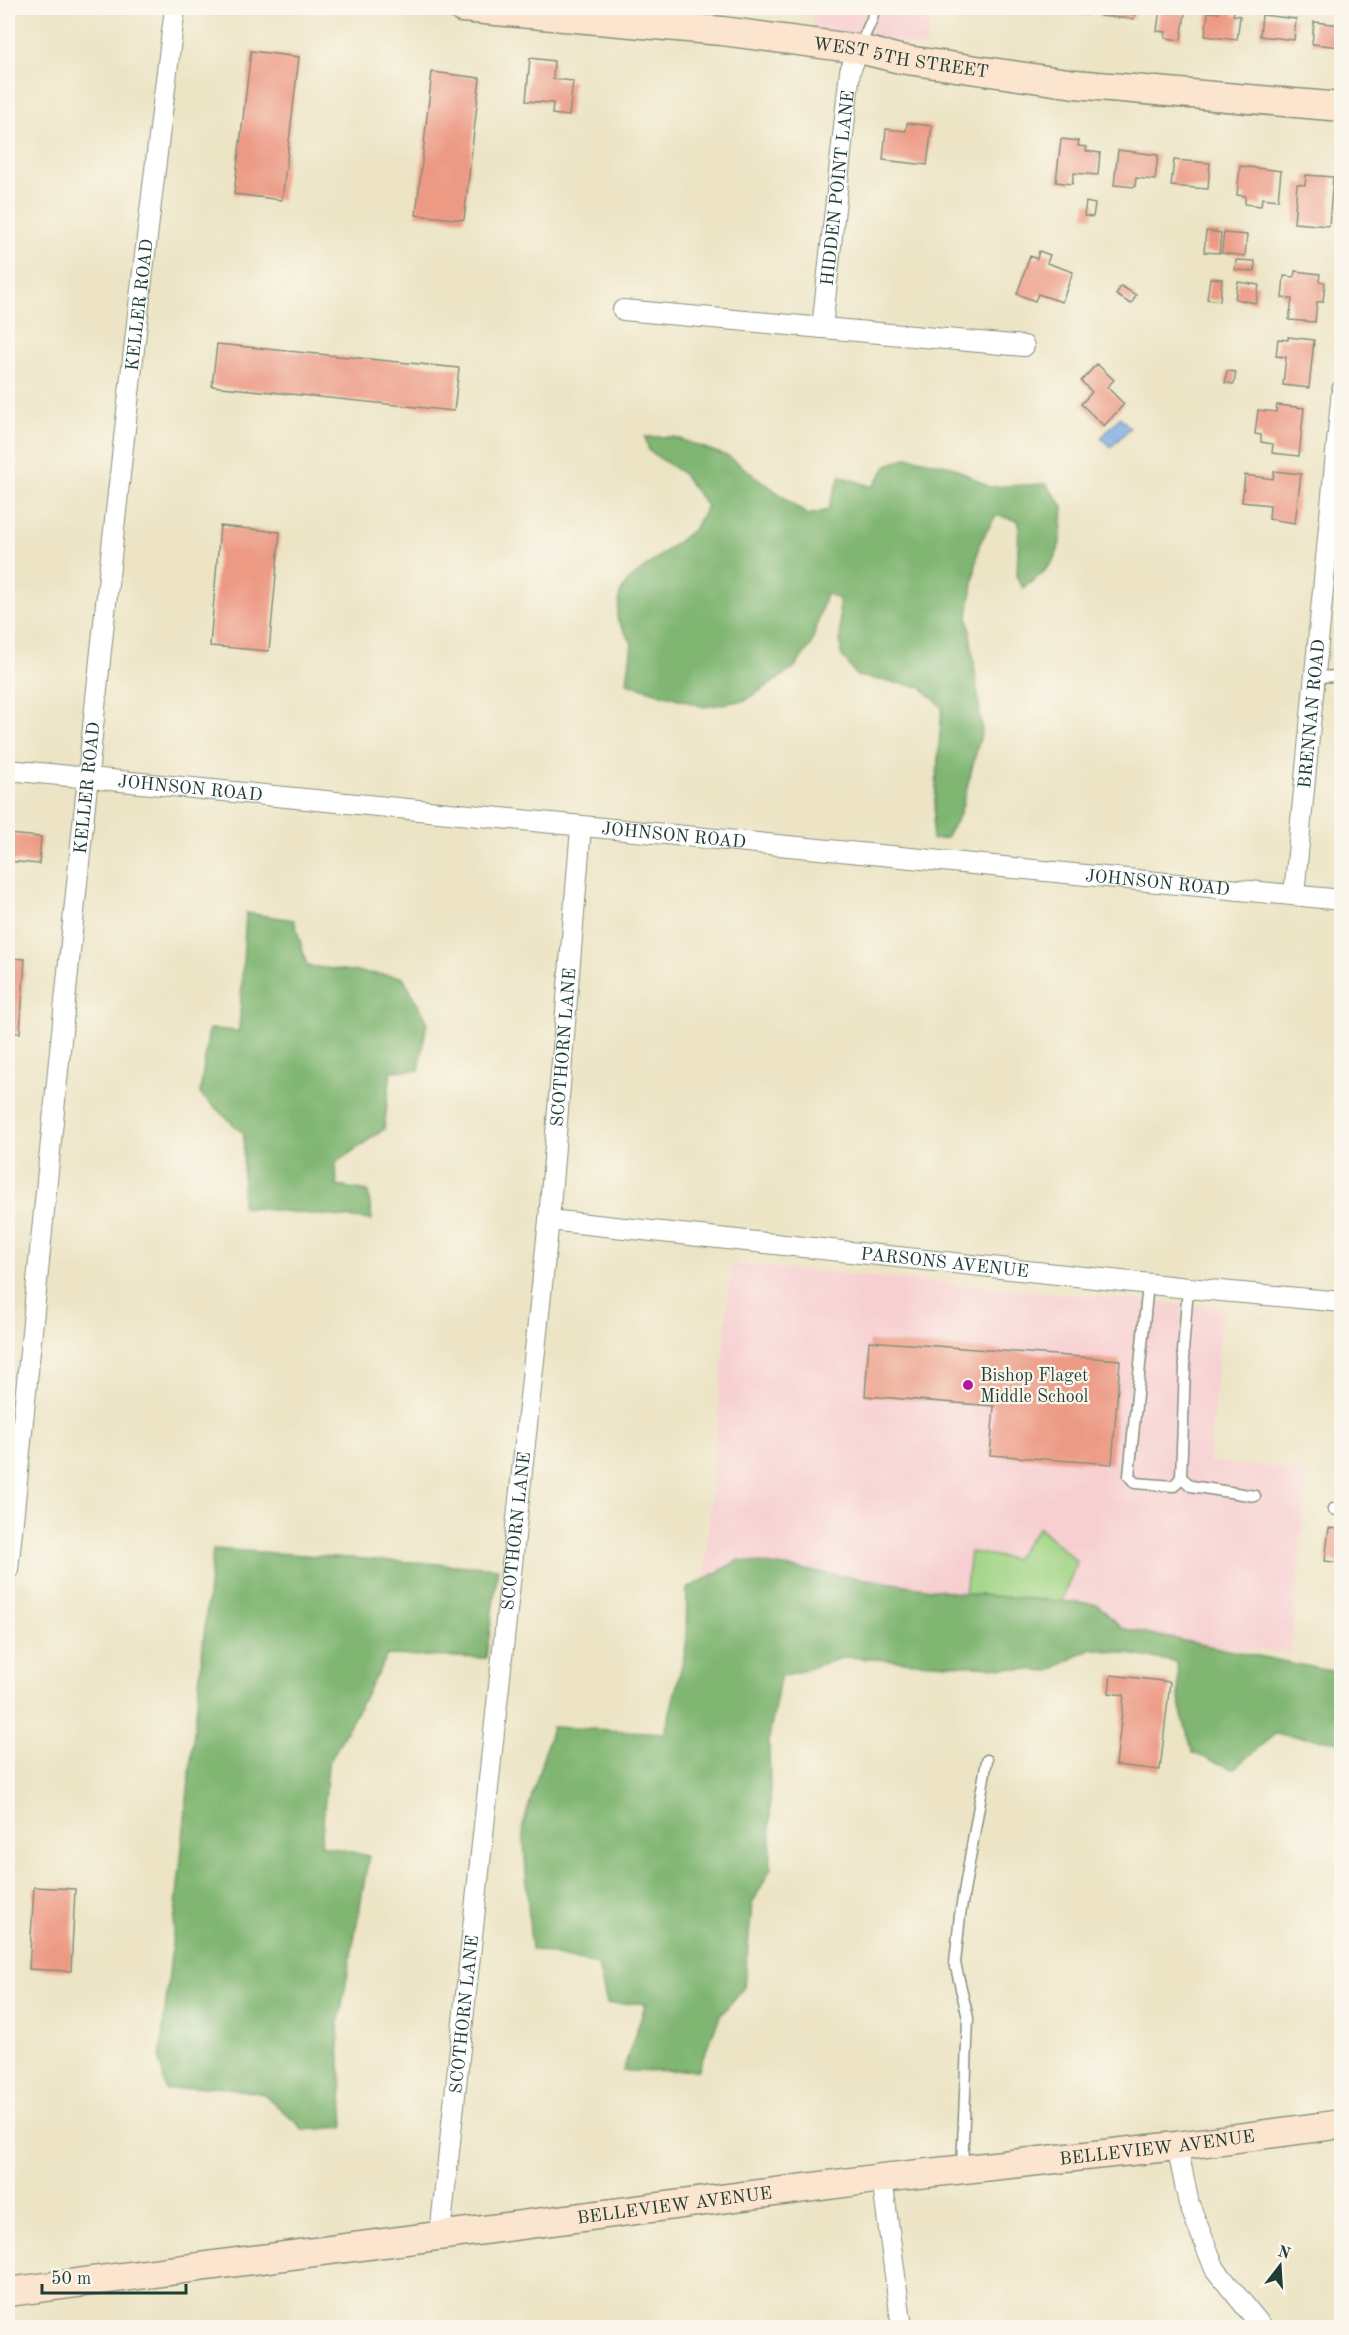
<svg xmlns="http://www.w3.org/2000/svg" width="1349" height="2335" font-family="'Old Standard TT',serif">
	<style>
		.built { fill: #f7cfd1 }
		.green { fill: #a0d484; stroke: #60885c; stroke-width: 1.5 }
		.forest { fill: #80b672; stroke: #507a53; stroke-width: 1.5 }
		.water { fill: #78abe4; stroke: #4c748c; stroke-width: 1.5 }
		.building { fill: #ec9a84 }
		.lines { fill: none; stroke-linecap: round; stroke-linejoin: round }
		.lane-casing { stroke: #86907c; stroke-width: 13 }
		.street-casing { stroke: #86907c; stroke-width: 22 }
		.secondary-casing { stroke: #86907c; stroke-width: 31 }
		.lane { stroke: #fff; stroke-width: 10 }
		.street { stroke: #fff; stroke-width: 20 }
		.secondary { stroke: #fce5cf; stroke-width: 28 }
		.poi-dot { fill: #b5179e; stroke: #fbf7ec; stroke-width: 2 }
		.labels { text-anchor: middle; stroke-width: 4.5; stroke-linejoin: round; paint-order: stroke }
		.street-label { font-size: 18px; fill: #1f3d34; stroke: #fbf7ec }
		.poi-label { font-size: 18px; fill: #1f3d34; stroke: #fbf7ec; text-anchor: start }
	</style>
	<rect width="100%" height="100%" fill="#fbf7ec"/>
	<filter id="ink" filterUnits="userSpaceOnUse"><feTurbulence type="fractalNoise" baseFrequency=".0167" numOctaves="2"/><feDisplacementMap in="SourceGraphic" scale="12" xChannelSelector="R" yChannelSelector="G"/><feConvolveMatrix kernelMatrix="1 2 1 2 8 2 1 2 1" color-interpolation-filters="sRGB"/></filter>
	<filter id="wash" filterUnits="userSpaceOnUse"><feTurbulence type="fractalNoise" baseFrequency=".008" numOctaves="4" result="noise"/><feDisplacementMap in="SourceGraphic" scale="24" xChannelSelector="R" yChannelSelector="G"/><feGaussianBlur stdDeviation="1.35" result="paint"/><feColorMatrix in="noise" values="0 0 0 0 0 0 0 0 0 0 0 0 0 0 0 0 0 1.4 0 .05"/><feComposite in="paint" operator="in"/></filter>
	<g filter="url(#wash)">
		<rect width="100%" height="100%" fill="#ece4c4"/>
		<!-- built -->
		<path class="built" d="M814,8H931L927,47L812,32Z
			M731,1264L1222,1308L1209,1462L1307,1471L1291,1653L702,1600Z"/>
		<!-- green -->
		<path class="green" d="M1039,1527L1077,1562L1061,1602L965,1594L970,1552L1014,1559Z"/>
		<!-- forest -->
		<path class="forest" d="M645,437H674L729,457L808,515L828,510L840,476L873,487L887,465L908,457L951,466L989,487L1046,484L1063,506C1060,551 1062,562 1023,588L1017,577L1019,521L996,515L979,545L968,616L982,730L960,814L946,838L932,840L942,707L921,687L857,676L841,654L839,599L826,593L811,645L793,669L746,700L704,707L627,683L632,643L617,619L620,593L628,581L694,529L707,506L682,473L649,451Z
			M246,913L294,920L307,966L403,977L427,1021L419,1070L391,1071L384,1129L336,1163L337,1186L368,1191L372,1220L242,1207L244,1134L200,1094L209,1029L239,1031Z
			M213,1549L498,1568L486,1658L387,1655L328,1765L321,1845L369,1856L338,2027L344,2127L304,2130L264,2094L217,2086L166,2090L160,2060Z
			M739,1560L965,1594L1097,1604L1121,1628L1341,1673V1742L1275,1734L1233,1769L1193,1753L1180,1708L1177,1662L1091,1648L1050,1671L845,1657L780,1677L769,1738L771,1868L752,1904L744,1987L720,2016L698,2070L623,2071L646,2003L607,2004L598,1965L531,1949L523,1826L552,1727L665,1733L686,1648L687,1589Z"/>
		<!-- water -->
		<path class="water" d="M1120,417L1130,428L1111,447L1101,438Z"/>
		<g id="blocks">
			<!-- building -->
			<path class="building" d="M1050,8H1087V15L1059,13V10Z
				M1101,8H1135L1134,19L1100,16Z
				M1160,8H1186L1181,40L1165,38L1166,32L1157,31Z
				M1220,8H1235L1233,15L1240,16L1237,40L1205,36L1208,12L1219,13Z
				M1262,15L1296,19L1294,40L1260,36Z
				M1314,22L1342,25V47L1312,44Z
				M251,51L299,57L282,200L234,194Z
				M530,58L554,61L553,79L573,81L569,116L552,114L553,103L526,101Z
				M432,72L480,78L464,220L416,215Z
				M907,123L932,126L927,165L883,160L886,129L906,131Z
				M1061,139L1079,141L1078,146L1087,147L1086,151L1100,153L1098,175L1074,173L1072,184L1056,182Z
				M1118,150L1158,155L1155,180L1136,178L1135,187L1114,185Z
				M1174,160L1210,163L1208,189L1171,186Z
				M1240,166L1281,171L1278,200L1262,198L1261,206L1245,204V196L1237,195Z
				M1306,175L1333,177L1329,226L1294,223L1297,184L1305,185Z
				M1086,202L1095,204L1093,217L1084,216Z
				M1206,231L1221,233L1219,253L1204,252Z
				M1224,233L1247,235L1245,256L1221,253Z
				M1039,251L1050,255L1047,263L1073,272L1062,302L1038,294L1035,301L1017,294L1030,256L1037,259Z
				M1236,260L1255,261V271L1235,270Z
				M1295,271L1320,274L1319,281L1325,282L1323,302H1317L1315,322L1289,320L1292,299L1282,298L1284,276L1294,277Z
				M1210,278L1222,279L1220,301L1207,299Z
				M1238,282L1259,285L1256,303L1235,299Z
				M1121,286L1136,295L1131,304L1116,295Z
				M1288,337L1314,340L1309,388L1283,385L1286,357L1276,356L1278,339L1288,340Z
				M217,344L459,368L454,411L212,386Z
				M1097,364L1114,380L1107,387L1124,404L1104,426L1081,404L1092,392L1081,381Z
				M1227,371L1236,372L1234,384L1225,383Z
				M1277,405L1304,408L1299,456L1272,453L1273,444L1261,442V435L1255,434L1258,410L1276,412Z
				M1274,471L1301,474L1295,523L1269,519L1270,505L1242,502L1245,475L1273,479Z
				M220,526L280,532L269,651L210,646Z
				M8,834L41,837L39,864L8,861Z
				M8,958L25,959L20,1033L8,1032Z
				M869,1341L1120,1360L1112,1464L990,1455L994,1406L865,1396Z
				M1329,1528L1342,1529V1563L1325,1561Z
				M1111,1675L1170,1682L1160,1770L1116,1765L1124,1695L1109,1693Z
				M34,1887L75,1889L71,1971L29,1969Z"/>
		</g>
	</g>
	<g filter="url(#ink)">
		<use href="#blocks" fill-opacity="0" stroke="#86907c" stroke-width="1.5"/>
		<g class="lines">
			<defs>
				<path id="lane" d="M859,48L872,19L874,8
					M1314,677L1342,676
					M1148,1284L1129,1476L1135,1483L1174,1486L1181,1477L1185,1367L1183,1351L1188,1288
					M1181,1477L1191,1486L1255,1496
					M1333,1509L1342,1511
					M962,2169L968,2018L955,1963L960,1915L987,1760"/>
				<g id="street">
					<path d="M623,310L1024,346"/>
					<path id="s1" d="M822,328L850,71L859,49"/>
					<path id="s2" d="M8,770L1342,900"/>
					<path id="s3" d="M1294,895L1342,390"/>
					<path id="s4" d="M549,1220L1188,1288L1342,1302"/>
					<path id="s5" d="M8,1570C61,1049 109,527 175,8"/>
					<path d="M1177,2146L1189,2204L1215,2269L1263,2328"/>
					<path d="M882,2178L902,2328"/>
					<path id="s6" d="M440,2235L549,1220L581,827"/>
				</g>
				<g id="secondary">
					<path id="s7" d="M462,8L722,31L859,49L900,59L1075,84L1342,107"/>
					<path id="s8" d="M8,2292L882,2178L1177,2146L1342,2124"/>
				</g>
			</defs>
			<!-- lane casing -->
			<use href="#lane" class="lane-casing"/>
			<!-- street casing -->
			<use href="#street" class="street-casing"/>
			<!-- secondary casing -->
			<use href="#secondary" class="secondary-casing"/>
			<!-- lane -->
			<use href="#lane" class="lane"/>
			<!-- street -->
			<use href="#street" class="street"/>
			<!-- secondary -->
			<use href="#secondary" class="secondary"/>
		</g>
	</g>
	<!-- markers -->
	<circle class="poi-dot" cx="968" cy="1385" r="6"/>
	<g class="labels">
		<!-- street labels -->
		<g class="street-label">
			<text dy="6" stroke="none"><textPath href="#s7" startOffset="442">WEST 5TH STREET</textPath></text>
			<text dy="6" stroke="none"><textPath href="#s1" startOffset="141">HIDDEN POINT LANE</textPath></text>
			<text dy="6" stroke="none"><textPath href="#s5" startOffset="1272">KELLER ROAD</textPath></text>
			<text dy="6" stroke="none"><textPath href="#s3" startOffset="182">BRENNAN ROAD</textPath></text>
			<text dy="6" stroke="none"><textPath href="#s5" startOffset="786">KELLER ROAD</textPath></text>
			<text dy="6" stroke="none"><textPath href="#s2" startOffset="183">JOHNSON ROAD</textPath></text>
			<text dy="6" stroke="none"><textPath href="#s2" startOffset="669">JOHNSON ROAD</textPath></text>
			<text dy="6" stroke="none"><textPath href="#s2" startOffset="1155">JOHNSON ROAD</textPath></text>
			<text dy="6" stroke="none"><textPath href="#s6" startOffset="1194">SCOTHORN LANE</textPath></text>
			<text dy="6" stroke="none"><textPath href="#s4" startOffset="398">PARSONS AVENUE</textPath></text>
			<text dy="6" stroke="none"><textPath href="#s6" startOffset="708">SCOTHORN LANE</textPath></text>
			<text dy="6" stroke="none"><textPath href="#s6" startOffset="222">SCOTHORN LANE</textPath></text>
			<text dy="6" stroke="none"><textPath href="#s8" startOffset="1158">BELLEVIEW AVENUE</textPath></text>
			<text dy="6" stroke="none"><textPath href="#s8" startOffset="672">BELLEVIEW AVENUE</textPath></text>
		</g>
		<!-- poi labels -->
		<g class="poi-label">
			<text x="980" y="1381">Bishop Flaget<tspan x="980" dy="21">Middle School</tspan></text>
		</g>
	</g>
	<!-- margin -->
	<rect width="1349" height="2335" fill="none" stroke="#fbf7ec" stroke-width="30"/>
	<!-- north arrow -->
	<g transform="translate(1280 2266) rotate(17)" stroke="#fbf7ec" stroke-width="4.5" paint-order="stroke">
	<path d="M0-4.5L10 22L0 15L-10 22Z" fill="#1f3d34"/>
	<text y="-9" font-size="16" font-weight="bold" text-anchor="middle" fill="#1f3d34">N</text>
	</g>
	<!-- scale -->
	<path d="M42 2284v9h144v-9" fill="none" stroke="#1f3d34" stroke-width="3"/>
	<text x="51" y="2284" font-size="18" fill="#1f3d34" stroke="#fbf7ec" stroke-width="4.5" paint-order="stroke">50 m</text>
</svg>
